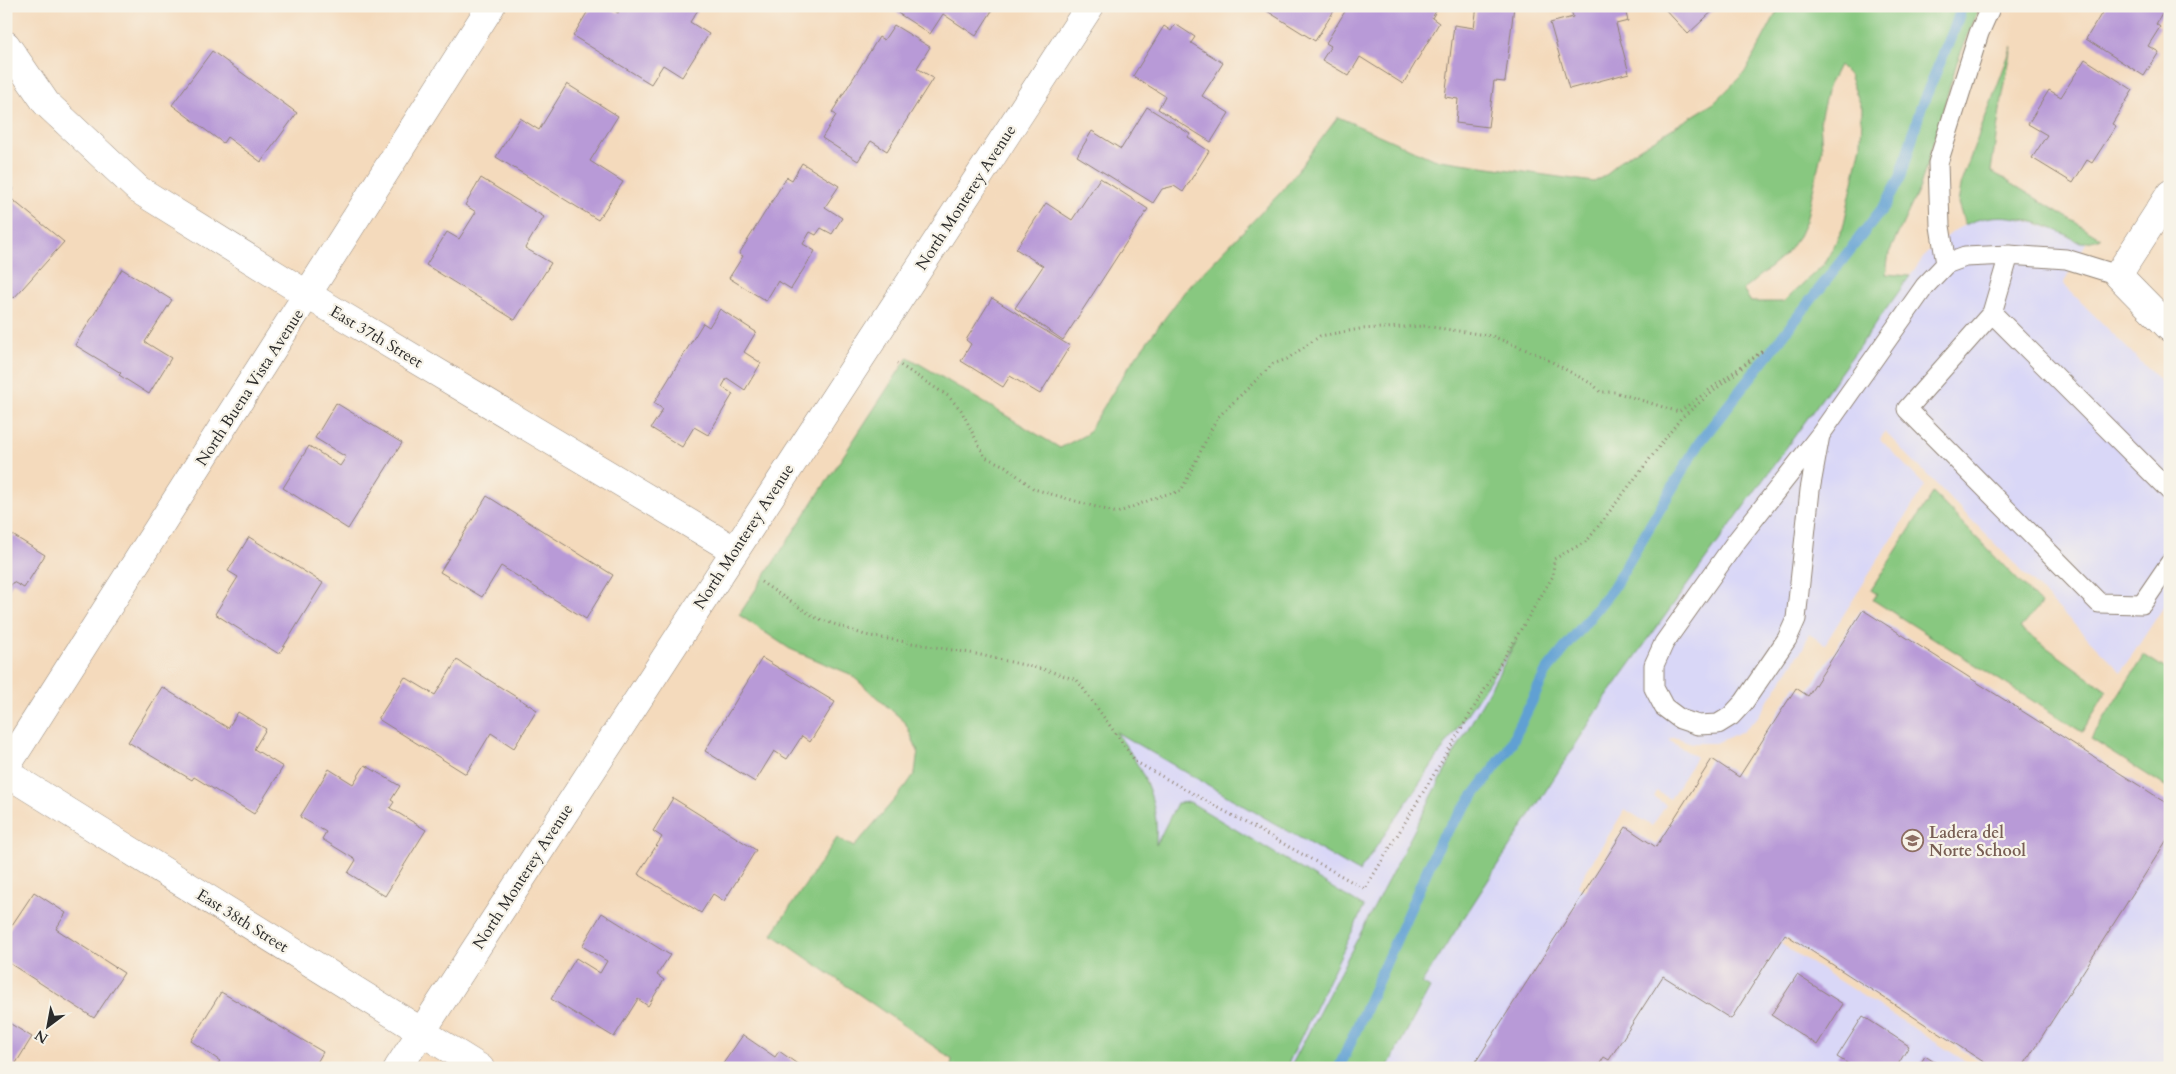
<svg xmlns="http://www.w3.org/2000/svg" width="2176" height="1074" font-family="Cardo,serif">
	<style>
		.built { fill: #d9d7f7 }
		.green { fill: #88c880; stroke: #5a7a56; fill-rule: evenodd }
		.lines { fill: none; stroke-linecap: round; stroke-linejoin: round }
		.stream { stroke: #60a0d3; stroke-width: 11 }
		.building { fill: #b89ad7 }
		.service-casing { stroke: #908274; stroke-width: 21 }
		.minor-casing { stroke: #908274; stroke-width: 29 }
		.tertiary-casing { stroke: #908274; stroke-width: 29 }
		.path { stroke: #908274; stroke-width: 3; stroke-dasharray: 1 4; stroke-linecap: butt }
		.service { stroke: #fff; stroke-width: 19 }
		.minor { stroke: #fff; stroke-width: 28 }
		.tertiary { stroke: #fff; stroke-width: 28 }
		.labels { text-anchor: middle; stroke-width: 4.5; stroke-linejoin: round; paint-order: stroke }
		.street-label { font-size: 16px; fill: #2b2b2b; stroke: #f7f3e8 }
		.education-label { font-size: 16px; font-weight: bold; fill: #785e54; stroke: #f7f3e8; text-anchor: start }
	</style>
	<rect width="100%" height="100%" fill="#f7f3e8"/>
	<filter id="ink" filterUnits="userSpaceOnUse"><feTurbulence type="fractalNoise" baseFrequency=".02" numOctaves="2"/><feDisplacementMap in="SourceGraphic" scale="10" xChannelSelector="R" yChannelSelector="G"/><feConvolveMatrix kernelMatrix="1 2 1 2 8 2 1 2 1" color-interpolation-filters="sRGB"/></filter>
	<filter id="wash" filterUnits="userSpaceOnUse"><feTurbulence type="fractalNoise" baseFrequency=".0096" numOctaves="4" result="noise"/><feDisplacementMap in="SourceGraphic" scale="20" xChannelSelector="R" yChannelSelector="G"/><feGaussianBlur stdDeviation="1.12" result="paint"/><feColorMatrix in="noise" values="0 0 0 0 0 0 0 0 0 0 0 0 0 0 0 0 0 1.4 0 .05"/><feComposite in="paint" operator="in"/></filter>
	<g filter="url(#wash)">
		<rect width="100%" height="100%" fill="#f4dabc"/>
		<!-- built -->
		<path class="built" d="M2006,215L2034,223L2060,232L2076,241L2086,243L2063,284L2170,391V597L2121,672L1885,432L1880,439L1925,486L1825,644L1809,634L1803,648L1757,718L1743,731L1716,743H1692L1678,738H1671L1670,741L1696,757L1670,799L1657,791L1654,797L1666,805L1652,826L1625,809L1577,886L1585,891L1625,826L1656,845L1711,758L1739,775L1795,686L1807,693L1862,608L2170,804V1057L2163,1068H1991L1785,938L1781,944L1976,1068H1387L1430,988L1422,983L1603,702L1926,254L1955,230L1977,219Z
			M1520,635L1455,752L1290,1068H1130L1109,939L1125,903L1147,783L1136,762L1115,731Z"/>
		<!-- green -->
		<path class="green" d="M1780,6H1980L1957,62L1920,187L1889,253L1886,274L1910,276L1603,702L1422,983L1430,988L1387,1068H1290L1455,752L1516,642L1359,872L1116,732C1134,756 1150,783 1155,813C1157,823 1156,835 1156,845L1177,803L1190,802L1364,907L1286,1068H951L952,1059L772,934L837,838L854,847L906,786L915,773L918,751L905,722L850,674L790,649L739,615L908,357L1060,448L1087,434L1129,366L1185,291L1282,191L1338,117L1433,159L1594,182L1609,173L1619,161L1714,103L1745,72ZM1839,65L1849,75L1862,108L1861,145L1843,228L1825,263L1783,302H1751L1743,290L1785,255L1799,236L1806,221L1822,150L1820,120L1828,87Z
			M2012,46L2000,110L1991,171L2101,238C2076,247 2079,240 2058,231C2027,218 1996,209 1965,225L1958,203L1962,180Z
			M1933,493L2041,604L2020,628L2107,691L2082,732L1873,600L1877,594L1871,590Z
			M2144,655L2166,669L2170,663V789L2091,739Z"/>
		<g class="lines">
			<!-- stream -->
			<path class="stream" d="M1339,1068L1441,839L1508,750L1546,672L1613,588L1699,443L1886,204L1901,176L1921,107L1955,27L1962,6"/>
		</g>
		<g id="blocks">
			<!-- building -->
			<path class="building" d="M591,6H607L618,13L622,6H692L698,10L690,22L709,34L682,77L663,65L651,84L573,36Z
				M887,6H995L976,36L943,14L930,34Z
				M1259,6H1337L1315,41Z
				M1351,6H1439L1432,18L1439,23L1403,84L1360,57L1349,76L1322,60L1331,46L1326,43L1347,8L1349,10Z
				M1477,6H1514L1505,82L1494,81L1488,127L1456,123L1458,99L1445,97L1454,25L1474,28Z
				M1570,6H1624L1628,21L1616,24L1629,73L1569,89L1550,23L1573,17Z
				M1662,6H1718L1688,34Z
				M2106,6H2167L2156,24L2160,27L2148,46L2159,52L2144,76L2086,39Z
				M1175,24L1195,37L1191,43L1223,63L1202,96L1229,113L1211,142L1158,109L1165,96L1133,76L1164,26L1171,31Z
				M894,25L930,47L917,68L933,78L887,151L871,141L858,161L822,138L836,115L832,112L879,37L884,40Z
				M212,51L297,113L261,162L227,137L223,143L172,105Z
				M2085,59L2133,90L2112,124L2116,126L2092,163L2087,160L2073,183L2032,158L2047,135L2028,124L2049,90L2061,97Z
				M567,84L618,116L590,161L623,182L598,220L496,157L520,118L539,130Z
				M1147,107L1190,134L1188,137L1209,151L1183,192L1174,186L1162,189L1153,203L1077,156L1092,131L1121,149Z
				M802,163L839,186L825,207L842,218L832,234L821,228L816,235L810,232L803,244L815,251L791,289L778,281L766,301L729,278L743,256L739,254L787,177L792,180Z
				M481,178L544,217L525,248L551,263L515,320L426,265L447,232L459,239L476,212L465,205Z
				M1100,178L1148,209L1063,340L1015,308L1043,266L1016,249L1046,203L1072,220Z
				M6,181L14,188L8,196L64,242L14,298L6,292Z
				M122,269L172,300L145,342L171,358L149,394L119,375L121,373L75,345Z
				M992,298L1070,346L1040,394L1010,376L1003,387L961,361L971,344L966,340Z
				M720,309L756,332L744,352L761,363L745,390L727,378L722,387L733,394L708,435L694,427L682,447L651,428L663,409L654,403L703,323L709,327Z
				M336,403L402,443L348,529L283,488L309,446L340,466L346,457L315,438Z
				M487,496L613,575L586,619L501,566L482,597L440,572Z
				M6,531L45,555L24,588L13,582L6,593Z
				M249,537L323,583L279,654L215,614L238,577L228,571Z
				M1863,610L2170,805V835L2022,1068H1993L1785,934L1731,1019L1663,976L1609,1060L1604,1057L1597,1068H1482L1475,1063L1626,827L1656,847L1712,759L1739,777L1796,688L1808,696Z
				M762,658L835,702L810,742L802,736L787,759L774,751L755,782L705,751Z
				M457,660L537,710L514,748L491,733L466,774L378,719L405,677L435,695Z
				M162,687L228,728L238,712L266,729L254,749L283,767L254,814L194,777L192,780L128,742Z
				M365,765L400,786L391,800L394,802L390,808L426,830L385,896L348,873L356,860L322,839L326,832L300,817L329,769L353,784Z
				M673,798L756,850L724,901L713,894L701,913L638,874L662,837L653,831Z
				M34,892L66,913L56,929L124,973L94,1018L6,961V934Z
				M602,913L670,955L657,975L664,980L648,1006L638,999L614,1037L551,999L576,958L600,973L607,961L582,946Z
				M1797,975L1843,1004L1817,1045L1771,1015Z
				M221,992L323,1052L314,1068H215L220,1061L191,1041Z
				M1863,1016L1909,1046L1896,1068H1855L1837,1057Z
				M6,1021L32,1037L13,1068H6Z
				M743,1035L775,1057L779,1051L803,1068H720Z
				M1925,1056L1944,1068H1918Z"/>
		</g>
	</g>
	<g filter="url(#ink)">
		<use href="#blocks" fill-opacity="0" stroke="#908274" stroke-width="1"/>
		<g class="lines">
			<defs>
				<path id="service" d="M2009,255L1992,313L1907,409L2099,603L2142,604L2170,563
					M1946,264L1940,226L1938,163L1979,33L1991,6
					M1992,313L2170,491
					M1820,435L1810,490L1796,619L1787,639L1744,702L1731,716L1718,724L1698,725L1680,719L1664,707L1654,688V665L1664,643L1735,543L1820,435L1925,286L1946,264L1965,257L2009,255L2066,259L2118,275"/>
				<path id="minor" d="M6,45L46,103L139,190L308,295L734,550
					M2170,194L2118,275L2170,328
					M6,767L491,6
					M398,1068L1090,6"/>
				<path id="tertiary" d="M6,773L480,1068"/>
			</defs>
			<!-- service casing -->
			<use href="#service" class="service-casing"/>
			<!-- minor casing -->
			<use href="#minor" class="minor-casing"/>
			<!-- tertiary casing -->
			<use href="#tertiary" class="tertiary-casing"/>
			<!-- path -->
			<path class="path" d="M761,582L814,617L865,635L976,654L1046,670L1077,680L1136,762L1365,889L1553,576L1554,559L1587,541L1681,418L1761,352L1679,412L1615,392H1600L1594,385L1539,355L1492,336L1425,326L1360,329L1320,336L1287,359L1273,364L1217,418L1181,491L1160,496L1117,513L1034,489L1005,466L985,457L961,410L948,396L897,363"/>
			<!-- service -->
			<use href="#service" class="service"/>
			<!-- minor -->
			<use href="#minor" class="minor"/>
			<!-- tertiary -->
			<use href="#tertiary" class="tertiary"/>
		</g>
	</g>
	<!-- icons -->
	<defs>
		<symbol id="school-ring" viewBox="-11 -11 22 22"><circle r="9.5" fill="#f7f3e8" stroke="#8d6e63" stroke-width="1.5"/><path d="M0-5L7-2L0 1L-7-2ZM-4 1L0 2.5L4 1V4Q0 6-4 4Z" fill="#8d6e63"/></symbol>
	</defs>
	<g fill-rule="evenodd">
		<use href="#school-ring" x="1900" y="828" width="25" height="25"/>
	</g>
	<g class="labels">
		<!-- street labels -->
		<g class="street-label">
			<text transform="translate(965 197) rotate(-57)" y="6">North Monterey Avenue</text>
			<text transform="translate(377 336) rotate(31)" y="6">East 37th Street</text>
			<text transform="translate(249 387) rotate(-57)" y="6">North Buena Vista Avenue</text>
			<text transform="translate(743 536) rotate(-57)" y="6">North Monterey Avenue</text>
			<text transform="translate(522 876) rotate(-57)" y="6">North Monterey Avenue</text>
			<text transform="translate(243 920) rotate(32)" y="6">East 38th Street</text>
		</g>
		<!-- education labels -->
		<g class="education-label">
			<text x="1929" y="838">Ladera del<tspan x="1929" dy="18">Norte School</tspan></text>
		</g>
	</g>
	<!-- margin -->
	<rect width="2176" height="1074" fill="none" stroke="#f7f3e8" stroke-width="25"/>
	<!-- north arrow -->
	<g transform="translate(48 1026) rotate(212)" stroke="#f7f3e8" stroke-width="4" paint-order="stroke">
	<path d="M0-4L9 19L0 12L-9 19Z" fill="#2b2b2b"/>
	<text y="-8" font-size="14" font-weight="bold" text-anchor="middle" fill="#2b2b2b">N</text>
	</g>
</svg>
